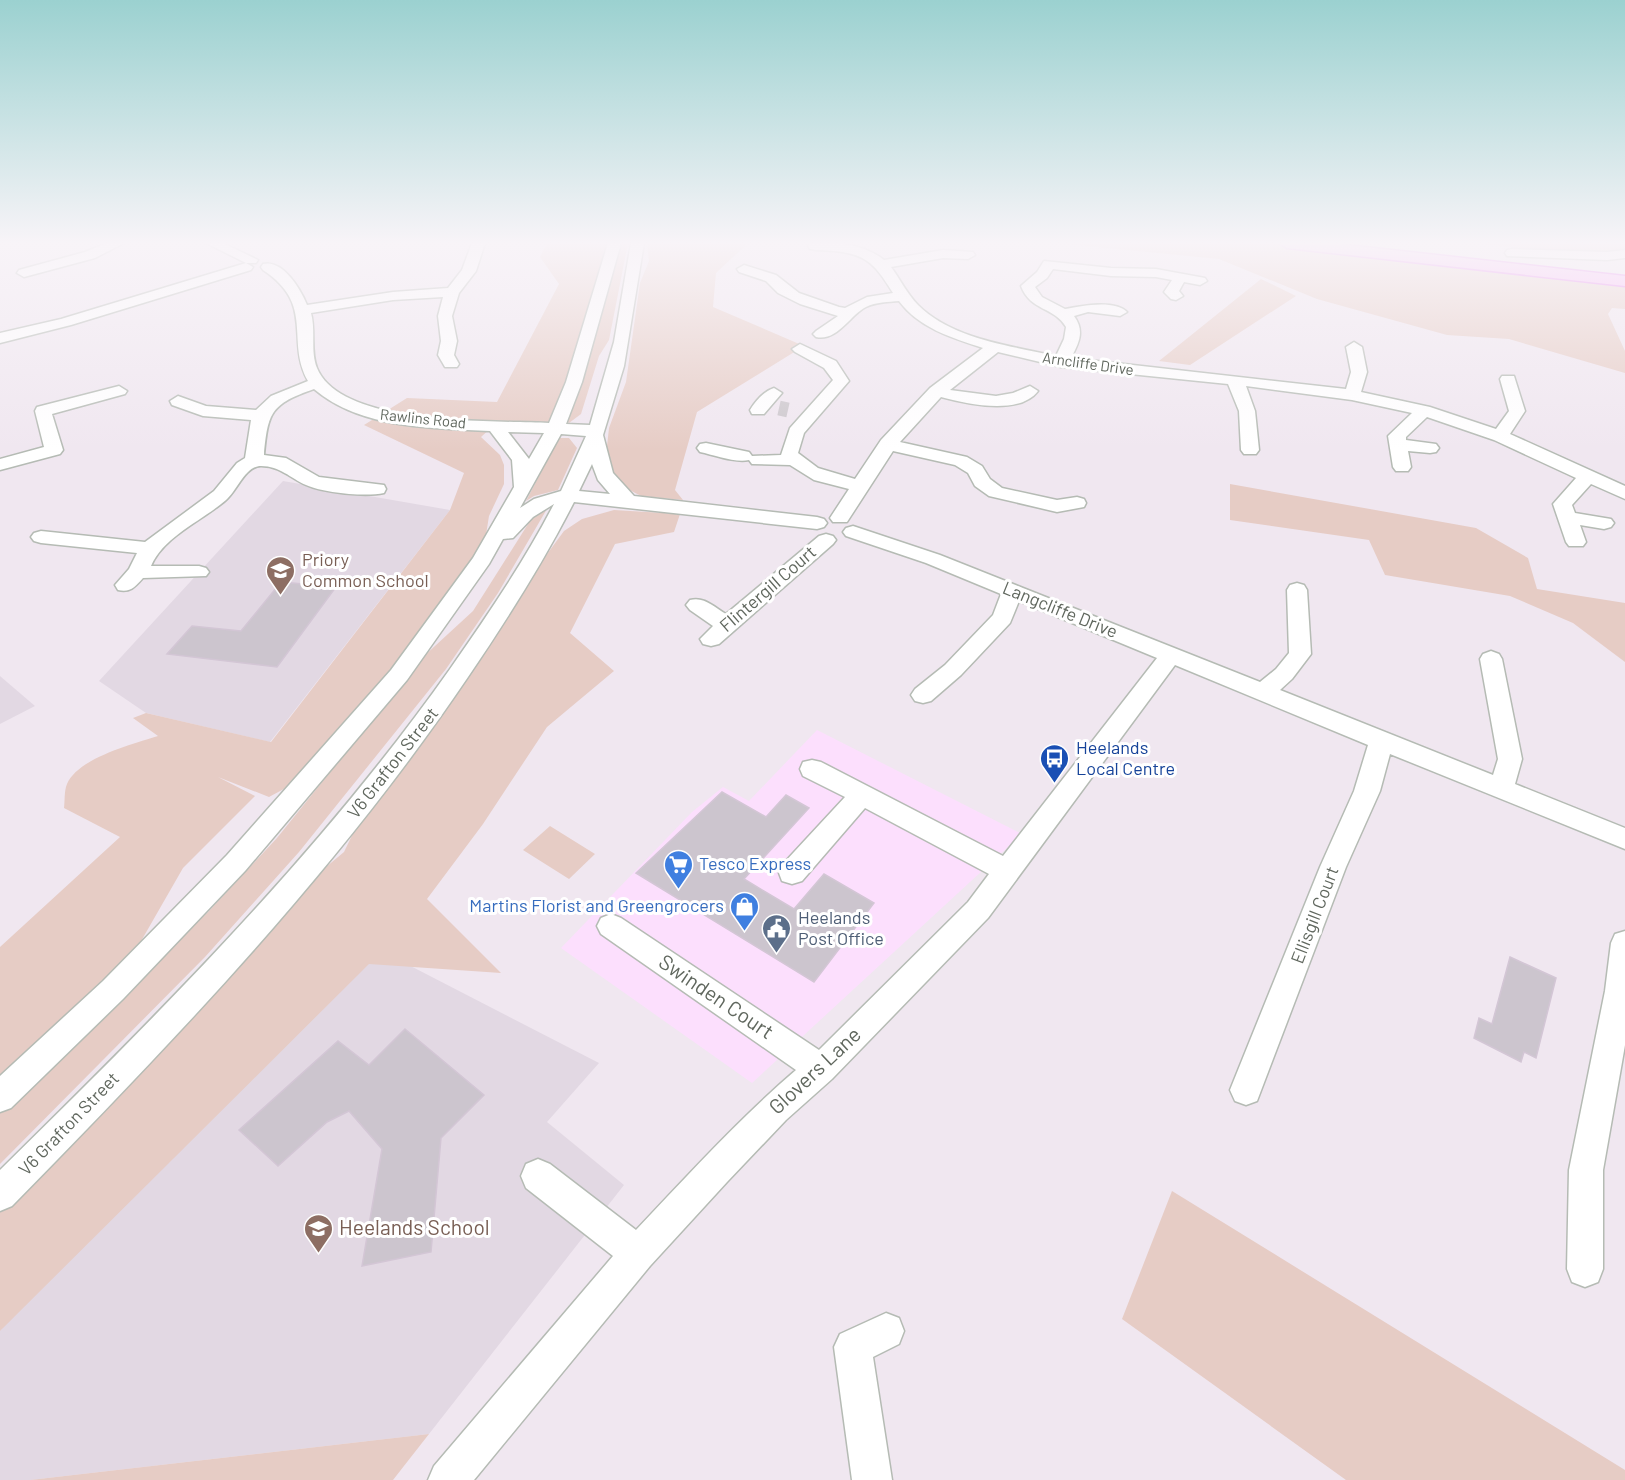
<svg xmlns="http://www.w3.org/2000/svg" width="1625" height="1480" font-family="Barlow,sans-serif">
	<style>
		.commercial { fill: #fcdffd }
		.education { fill: #e2d8e3 }
		.green { fill: #e6ccc5 }
		.building { fill: #ccc5ce; stroke: #d3c6d5; stroke-width: 1.5 }
		.lines { fill: none; stroke-linecap: round; stroke-linejoin: round }
		.minor-tunnel { stroke: #ccc7cc; stroke-width: 15; stroke-dasharray: 15 8; stroke-linecap: butt }
		.minor-casing { stroke: #b5bbb4; stroke-width: 3 }
		.major-casing { stroke: #e364ed; stroke-width: 3 }
		.minor { fill: #fff; fill-rule: evenodd }
		.major { fill: #fcb0f9; fill-rule: evenodd }
		.labels { text-anchor: middle; stroke-width: 6; stroke-linejoin: round; paint-order: stroke }
		.far-street-label { font-size: 15px; fill: #60675e; stroke: #fff }
		.education-label { font-size: 18px; fill: #785e54; stroke: #fff; text-anchor: start }
		.street-label { font-size: 18px; fill: #60675e; stroke: #fff }
		.transit-label { font-size: 18px; fill: #164399; stroke: #fff; text-anchor: start }
		.shop-label { font-size: 18px; fill: #366cbe; stroke: #fff; text-anchor: start }
		.service-label { font-size: 18px; fill: #4e5e75; stroke: #fff; text-anchor: start }
		.near-street-label { font-size: 21px; fill: #60675e; stroke: #fff }
		.near-education-label { font-size: 21px; fill: #785e54; stroke: #fff; text-anchor: start }
	</style>
	<rect width="100%" height="100%" fill="#f0e7f0"/>
	<!-- commercial -->
	<path class="commercial" d="M817,730L1022,834L752,1083L561,948L692,812L723,787L749,801Z"/>
	<!-- education -->
	<path class="education" d="M283,481L450,510L270,742L146,713L99,681Z
		M0,676L35,706L0,724Z
		M366,943L599,1063L547,1122L624,1185L429,1434L30,1480H0V1323Z"/>
	<!-- green -->
	<path class="green" d="M547,243H613L614,245L555,429L494,425L481,437L500,455L504,465V484L489,516L482,560L319,770L269,797L218,777L255,796L183,868L113,990L0,1097V947L120,837L64,808C65,801 64,791 67,784C78,758 133,744 158,736L133,718L146,713L271,742L450,510L464,473L364,425L407,398L497,402L559,284L540,257Z
		M619,243H628L609,340L599,356L581,414L569,423L566,421L597,329Z
		M647,243H748L716,273L713,307L804,346L697,412L675,490L683,500L641,496L622,486L610,469L606,455L609,428L626,382L640,283L649,261Z
		M1056,243H1287L1625,281V309L1612,308L1608,314L1625,351V373L1509,339L1447,335L1317,299L1219,259Z
		M1468,243H1625V250L1599,254Z
		M1261,279L1296,296L1190,365L1159,361Z
		M559,438H569L577,448L558,490L534,496L526,501Z
		M1230,484L1476,528L1528,558L1537,589L1625,603V662L1573,623L1510,596L1385,575L1369,540L1230,520Z
		M551,502L498,593L446,669L299,852L205,957L0,1164V1113L208,912L277,838L423,657L473,611L535,513Z
		M614,510L680,514L674,532L615,544L570,633L614,671L547,727L483,824L427,899L501,973L369,964L0,1331V1194L272,912L344,852L374,790L564,531L582,519Z
		M550,826L595,854L569,879L523,850Z
		M1172,1191L1625,1470V1480H1346L1122,1319Z
		M429,1434L393,1480H30Z"/>
	<!-- building -->
	<path class="building" d="M281,582L336,587L277,667L167,654L192,626L241,631Z
		M722,792L766,817L786,795L809,808L744,879L794,909L824,874L874,903L814,982L636,873Z
		M1510,957L1556,978L1536,1058L1524,1052L1521,1062L1474,1038L1479,1018L1492,1024Z
		M405,1029L484,1095L441,1138L431,1252L362,1266L382,1149L349,1111L327,1122L278,1166L239,1130L338,1041L369,1065Z"/>
	<g class="lines">
		<!-- minor-tunnel -->
		<path class="minor-tunnel" d="M779,408L788,410"/>
		<defs>
			<path id="minor" d="M107,243H124L95,258L24,277L17,273L19,270L85,252Z
				M206,243H223L258,260L256,263H246Z
				M472,243H485L476,271L459,293L452,316L457,341L454,355L459,364L457,367H445L438,355L441,341L438,316L443,297L393,300L311,313C316,331 310,351 317,368C341,427 494,420 549,423L566,382L608,243H621L582,382L566,424L590,425L614,342L631,243H644L624,366L603,435L613,473L634,496L817,517L824,519L827,523L824,527L817,529L574,502C543,563 506,621 468,677C337,871 175,1040 12,1206L0,1211V1170C160,1013 320,853 450,669C487,616 524,562 554,504L533,517L513,538L503,539L489,564L407,680L245,871L123,999L11,1108L0,1112V1076L103,981L227,855L391,670L473,558L514,487L512,460L490,431C431,428 361,429 314,389C271,404 268,412 264,455L286,458L319,477L384,485L386,489L384,493C366,497 323,493 306,485C290,478 280,466 261,466C245,466 237,491 226,500C202,521 164,536 151,566H199L206,568L209,572L206,576L143,578C135,587 130,593 118,590L115,585L129,569L137,553L41,543L34,541L31,537L34,533L41,531L145,542L214,491L237,463L245,458L251,420L203,416L172,405L170,401L178,396L206,406L256,410L271,396L308,381C285,340 316,305 263,270L261,267L263,264C283,259 301,290 307,305L393,292L448,288L462,270ZM508,432L544,433L529,459ZM561,434L586,436L561,491L534,499L520,508ZM592,464L598,480L610,494L579,491Z
				M810,243C835,241 864,244 884,260L943,250L973,252L975,255L968,259L943,258L891,267C900,279 907,294 918,305C952,339 1011,346 1056,356L1064,339L1066,327C1055,307 1030,311 1021,286L1037,272L1044,261L1111,268L1156,269L1205,278L1207,281L1200,285L1184,282L1179,291L1183,296L1176,300L1171,299L1164,292L1172,280L1156,277L1111,276L1053,269L1047,278L1035,287L1042,297L1065,309C1080,306 1115,299 1127,312L1120,316L1088,312L1074,316C1085,331 1079,343 1071,358L1346,389L1351,372L1346,347L1354,342L1362,347L1367,372L1361,392L1430,407L1496,429L1509,411L1500,379L1502,376H1514L1525,411L1510,434L1625,486V499L1591,484L1572,505L1575,513L1611,519L1614,523L1611,527L1604,529L1580,525L1586,542L1583,546H1569L1566,542L1553,504L1576,478L1494,440L1427,417L1406,437V440L1436,444L1439,448L1436,452L1430,453L1408,451L1411,467L1408,471H1396L1393,467L1388,436L1412,413L1352,400L1246,386L1255,411L1259,450L1256,454H1244L1241,450L1239,411L1228,384L1061,367L998,352L950,390L996,396L1013,393L1030,386L1038,391C1019,416 967,404 941,397L900,442L967,457L982,466L990,479L1002,488L1057,500L1077,497L1084,499L1086,503L1084,507L1057,512L989,496L975,486L968,473L955,465L893,451L847,522H833L830,518L849,489L814,480L790,465L752,464L749,460C735,463 714,455 700,452L697,448L700,444L706,443L749,452L752,456L781,455L790,428L833,380L824,368L795,352L792,349L800,344L836,361L849,381L804,433L798,453L818,468L855,479L881,440L930,388L983,348C952,338 919,328 899,301C888,302 876,302 866,307C850,315 837,342 816,337L813,334L816,331L838,316L800,304L778,293L766,281L739,272L737,269L744,265L776,275L799,293L839,307L845,308L867,297L893,293C876,266 868,254 834,251C826,250 818,251 810,249L808,246Z
				M1512,249L1607,252L1625,250V258L1607,260L1507,256L1505,253L1507,250Z
				M246,263L253,267L251,270L71,325L0,343V333L61,319Z
				M119,386L127,391L125,394L52,414L63,450L60,454L0,470V459L44,447L35,411L37,407Z
				M774,388L782,393L764,414H752L750,410C755,402 764,391 774,388Z
				M853,526L940,555L1260,682L1276,669L1289,653L1287,590L1290,585L1297,583L1304,585L1307,590L1311,654L1292,679L1280,690L1493,775L1498,759L1480,659L1483,654L1491,651L1499,654L1502,659L1522,759L1515,784L1625,828V849L1390,754L1380,791L1346,867L1257,1101L1246,1105L1235,1101L1230,1090L1320,867L1354,791L1368,745L1175,665L988,918L832,1079L786,1120L727,1182L650,1266L474,1480H428L434,1466L613,1256L526,1188L521,1176L526,1164L538,1159L550,1164L636,1230C688,1175 739,1119 796,1070L601,934L597,926L601,918L611,914L621,918L819,1050L968,902L989,874L865,808L802,881L792,884L782,881L779,873L782,865L845,797L803,776L800,769L803,762L812,760L821,762L1003,856L1157,658L1019,601L1010,623L961,675L931,701L923,703L915,701L911,695L915,689L945,665L993,615L1001,594L926,563L846,536L843,532L846,528Z
				M826,534L833,536L836,540L833,544L719,644L711,646L703,644L700,639L713,626L690,610L686,605L690,600C704,596 714,607 726,614L819,536Z
				M1625,931V1045L1603,1170V1269L1598,1282L1585,1287L1572,1282L1567,1269L1569,1170L1605,991L1611,943L1615,934Z
				M886,1313L899,1318L904,1331L899,1344L873,1357L892,1480H852L834,1347L840,1334Z"/>
			<path id="major" d="M1279,243H1329L1625,276V286L1287,248Z"/>
		</defs>
		<!-- minor casing -->
		<use href="#minor" class="minor-casing"/>
		<!-- major casing -->
		<use href="#major" class="major-casing"/>
		<!-- minor -->
		<use href="#minor" class="minor"/>
		<!-- major -->
		<use href="#major" class="major"/>
	</g>
	<!-- sky -->
	<linearGradient id="sky" x2="0" y2="1"><stop stop-color="#9bd1d0"/><stop offset="0.54" stop-color="#f8f4f8"/><stop offset="1" stop-color="#f8f4f8" stop-opacity="0"/></linearGradient>
	<rect width="1625" height="450" fill="url(#sky)"/>
	<!-- icons -->
	<defs>
		<symbol id="school-pin" viewBox="-11 -11 22 30"><path d="M0 17L-7.5 6A9.5 9.5 0 1 1 7.5 6Z" fill="#8d6e63" stroke="#fff"/><path d="M0-5L7-2L0 1L-7-2ZM-4 1L0 2.5L4 1V4Q0 6-4 4Z" fill="#fff"/></symbol>
		<symbol id="bus-pin" viewBox="-11 -11 22 30"><path d="M0 17L-7.5 6A9.5 9.5 0 1 1 7.5 6Z" fill="#1a4fb4" stroke="#fff"/><path d="M-5-6H5V4H4V6H2V4H-2V6H-4V4H-5ZM-3.5-4V0h7V-4ZM-3.5 1.2v1.5H-2V1.2ZM2 1.2v1.5H3.5V1.2Z" fill="#fff"/></symbol>
		<symbol id="supermarket-pin" viewBox="-11 -11 22 30"><path d="M0 17L-7.5 6A9.5 9.5 0 1 1 7.5 6Z" fill="#3f7fe0" stroke="#fff"/><path d="M-6-5.5h2.5l.6 2H6L4.5 2H-2.5L-4.4-4H-6ZM-1.5 3.2a1.3 1.3 0 1 0 .1 0ZM3 3.2a1.3 1.3 0 1 0 .1 0Z" fill="#fff"/></symbol>
		<symbol id="shop-pin" viewBox="-11 -11 22 30"><path d="M0 17L-7.5 6A9.5 9.5 0 1 1 7.5 6Z" fill="#3f7fe0" stroke="#fff"/><path d="M-5-2.5h2.3a2.7 3.5 0 0 1 5.4 0H5L5.5 6h-11ZM-1.5-2.5h3a1.5 2.3 0 0 0-3 0Z" fill="#fff"/></symbol>
		<symbol id="civic-pin" viewBox="-11 -11 22 30"><path d="M0 17L-7.5 6A9.5 9.5 0 1 1 7.5 6Z" fill="#5c6f8a" stroke="#fff"/><path d="M-.6-6.5H3V-4.5H.6V-3L4-1V1h2V6H-6V1h2V-1L-.6-3ZM-1.2 2.5V6h2.4V2.5Z" fill="#fff"/></symbol>
	</defs>
	<g fill-rule="evenodd">
		<use href="#school-pin" x="264" y="554" width="33" height="45"/>
		<use href="#bus-pin" x="1038" y="742" width="33" height="45"/>
		<use href="#supermarket-pin" x="662" y="848" width="33" height="45"/>
		<use href="#shop-pin" x="728" y="890" width="33" height="45"/>
		<use href="#civic-pin" x="760" y="912" width="33" height="45"/>
		<use href="#school-pin" x="302" y="1212" width="33" height="45"/>
	</g>
	<g class="labels">
		<!-- far-street labels -->
		<g class="far-street-label">
			<text transform="translate(1088 364) rotate(8)" y="5">Arncliffe Drive</text>
			<text transform="translate(423 419) rotate(6)" y="5">Rawlins Road</text>
		</g>
		<!-- education labels -->
		<g class="education-label">
			<text x="302" y="566">Priory<tspan x="302" dy="21">Common School</tspan></text>
		</g>
		<!-- street labels -->
		<g class="street-label">
			<text transform="translate(768 589) rotate(-41)" y="6">Flintergill Court</text>
			<text transform="translate(1060 610) rotate(22)" y="6">Langcliffe Drive</text>
			<text transform="translate(393 763) rotate(-52)" y="6">V6 Grafton Street</text>
			<text transform="translate(1315 915) rotate(-69)" y="6">Ellisgill Court</text>
			<text transform="translate(69 1124) rotate(-46)" y="6">V6 Grafton Street</text>
		</g>
		<!-- transit labels -->
		<g class="transit-label">
			<text x="1076" y="754">Heelands<tspan x="1076" dy="21">Local Centre</tspan></text>
		</g>
		<!-- shop labels -->
		<g class="shop-label">
			<text x="699" y="870">Tesco Express</text>
			<text x="724" y="912" text-anchor="end">Martins Florist and Greengrocers</text>
		</g>
		<!-- service labels -->
		<g class="service-label">
			<text x="798" y="924">Heelands<tspan x="798" dy="21">Post Office</tspan></text>
		</g>
		<!-- near-street labels -->
		<g class="near-street-label">
			<text transform="translate(716 997) rotate(34)" y="7">Swinden Court</text>
			<text transform="translate(815 1071) rotate(-43)" y="7">Glovers Lane</text>
		</g>
		<!-- near-education labels -->
		<g class="near-education-label">
			<text x="339" y="1235">Heelands School</text>
		</g>
	</g>
</svg>
